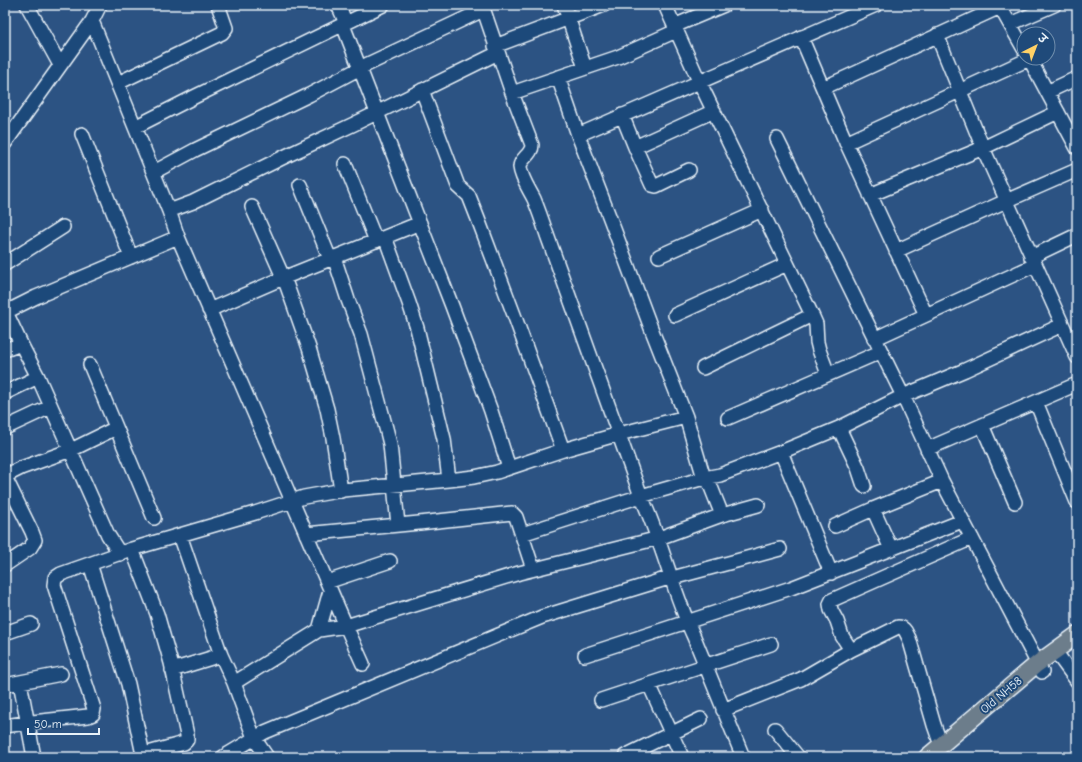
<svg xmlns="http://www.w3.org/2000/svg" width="1082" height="762" font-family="'Comic Neue','Playpen Sans Deva',sans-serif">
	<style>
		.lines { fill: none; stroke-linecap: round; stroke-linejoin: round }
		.minor-casing { stroke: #e8f1f8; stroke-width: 16 }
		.major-casing { stroke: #e8f1f8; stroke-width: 19 }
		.minor { stroke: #1f4a7a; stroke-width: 13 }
		.major { stroke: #6c7d8b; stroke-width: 16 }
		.labels { text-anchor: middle; stroke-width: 4; stroke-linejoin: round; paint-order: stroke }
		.street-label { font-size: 12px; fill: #e8f1f8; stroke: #1f4a7a }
	</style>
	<rect width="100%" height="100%" fill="#2c5383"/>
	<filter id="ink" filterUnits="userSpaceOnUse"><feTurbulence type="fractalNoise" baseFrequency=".025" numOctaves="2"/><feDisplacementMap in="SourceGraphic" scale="8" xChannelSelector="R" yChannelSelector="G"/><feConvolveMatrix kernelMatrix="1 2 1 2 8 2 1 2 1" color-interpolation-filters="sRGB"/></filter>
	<g filter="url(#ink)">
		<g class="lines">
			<defs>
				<path id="minor" d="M27,5L60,65
					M338,5L346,23
					M482,5L512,93L532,145C532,155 520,158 520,167C521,178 529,189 534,199C539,211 543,223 547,235L641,496C662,542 673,592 694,637L743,757
					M564,5L585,68
					M665,5L699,81L812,315L816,324L817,342L819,350L828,374
					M999,5L1024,49
					M92,21L169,211L178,237L346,626L519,573L659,538L722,515L758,505
					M1010,24L1054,5
					M343,25L452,306L491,411L509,468
					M674,26L724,5
					M937,35L983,148L1077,357
					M801,37L844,138L926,315
					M495,46L604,5
					M1029,58L1077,148
					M558,77L578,135L611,221L651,328L686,417L704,478
					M118,83L222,33L226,28L218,5
					M823,88L1000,7
					M422,90L458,186L469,196L478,219L516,320L563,450
					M1047,92L1077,78
					M512,93L618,57L676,31
					M622,115L635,147L652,185L656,186L689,170
					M135,127L196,96L383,5
					M82,134L131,257
					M578,135L876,5
					M777,139L903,396L942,481L1042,672
					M5,143L92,21L100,5
					M846,143L1029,59
					M635,147L714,111
					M345,164L376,241
					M154,172L195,150L309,95L366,65L483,10
					M300,185L330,259
					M870,195L983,148L1058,112
					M252,207L287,286L309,348L327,409L333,438L341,491
					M169,211L193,202L288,155L354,124L498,53
					M385,237L409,303L417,328L444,439L449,480
					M896,251L1006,201L1077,170
					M659,256L762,210
					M334,257L348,300L361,334L387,432L390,444L398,525
					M1031,257L1077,235
					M5,264L63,227
					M5,310L21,344
					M209,310L283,278L420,223
					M6,312L36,297L178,237
					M675,315L787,264
					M874,339L1035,265
					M5,350L21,344L38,377L108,535L120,554
					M90,365L154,518
					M703,368L812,315
					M5,393L38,377
					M1036,402L1077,502
					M728,418L880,352
					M982,425L1015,502
					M5,428L50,407
					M839,428L858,468L864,486
					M927,449L1077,384
					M781,452L831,573
					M5,476L21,468L71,450L116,428
					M5,477L32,532L35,540L30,548L5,565
					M707,477L722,515
					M873,509L891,549
					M835,526L873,509L942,481
					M306,534L419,523L512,513L516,517L533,569
					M522,534L641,496L704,478L720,475L781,452L839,428L903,396L965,370L1062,325
					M180,535L221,655L234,683L254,738L267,757
					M90,564L128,684L142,750L145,753H148L184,743L187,740V735L171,663L157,614L132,549
					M327,582L390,561
					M319,630L346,626L363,664
					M5,633L31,624
					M851,650L842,636L837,621L831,610L830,604L832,600L972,538
					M1055,651L1077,681
					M585,655L791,588L962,521
					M172,670L221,655
					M20,682L34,757
					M234,683L319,630L330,591
					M649,684L682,757
					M5,685L61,674
					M601,700L771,644
					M723,710L801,679L851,650L898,627C905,627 906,633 909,638L934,725L941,745
					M5,726L32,722L88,716L93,714L94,709L54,585L55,578L61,574L132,549L255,513L304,497L343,490L449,480L474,477L497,472L563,450L619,434L686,417
					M775,729L798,757
					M625,756L701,719
					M223,757L265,732L542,617L672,577H676L736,561L780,549"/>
				<path id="major" d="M927,757L1037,664L1077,635"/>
			</defs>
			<!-- minor casing -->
			<use href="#minor" class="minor-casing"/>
			<!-- major casing -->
			<use href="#major" class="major-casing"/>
			<!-- minor -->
			<use href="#minor" class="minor"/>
			<!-- major -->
			<use href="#major" class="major"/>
		</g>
	</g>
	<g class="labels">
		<!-- street labels -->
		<g class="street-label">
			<text transform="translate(1001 695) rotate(-40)" y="4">Old NH58</text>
		</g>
	</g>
	<!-- margin -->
	<rect width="1082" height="762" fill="none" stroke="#1f4a7a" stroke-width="20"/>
	<rect x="10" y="10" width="1062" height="742" fill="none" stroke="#e8f1f8" stroke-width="1.5" filter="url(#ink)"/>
	<!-- north arrow -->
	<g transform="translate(1036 46) rotate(42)"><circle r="19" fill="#1f4a7a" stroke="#6f8dac"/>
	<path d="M0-3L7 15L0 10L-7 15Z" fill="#ffd166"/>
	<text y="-6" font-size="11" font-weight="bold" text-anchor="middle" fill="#e8f1f8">उ</text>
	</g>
	<!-- scale -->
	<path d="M28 728v6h71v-6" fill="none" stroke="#e8f1f8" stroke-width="2"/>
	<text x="34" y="728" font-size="12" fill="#e8f1f8" stroke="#1f4a7a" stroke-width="3" paint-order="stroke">50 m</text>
</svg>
